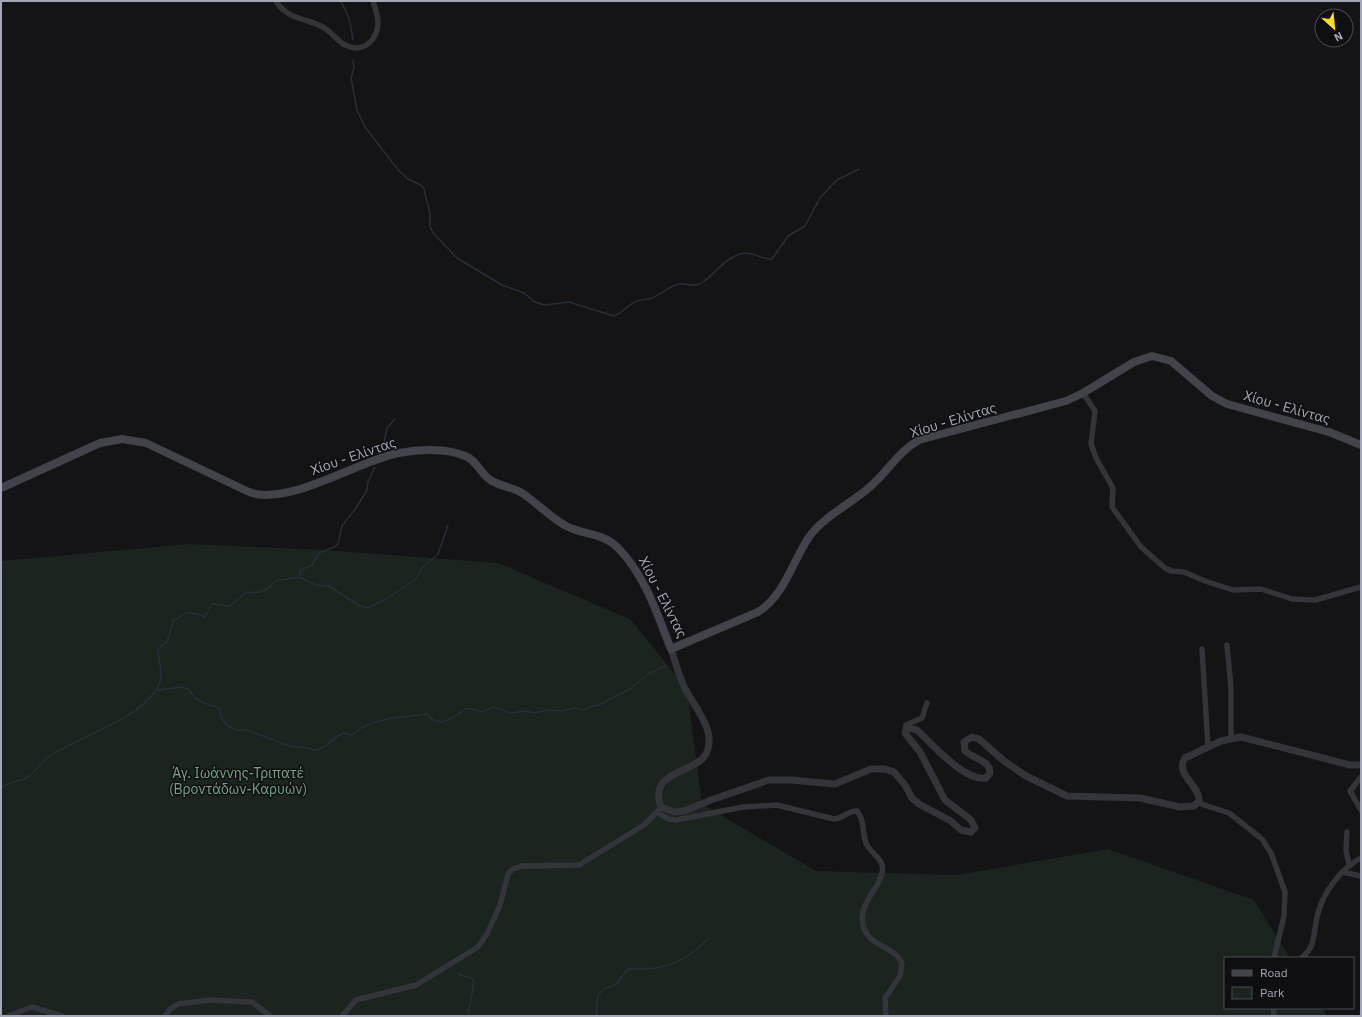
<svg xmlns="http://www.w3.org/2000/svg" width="1362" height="1017" font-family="'IBM Plex Sans',sans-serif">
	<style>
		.green { fill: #1b241e }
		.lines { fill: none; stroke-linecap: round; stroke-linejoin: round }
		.stream { stroke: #292f3a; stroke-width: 1.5 }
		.minor { stroke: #34343b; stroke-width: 5.5 }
		.tertiary { stroke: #34343b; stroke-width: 7 }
		.secondary { stroke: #42434b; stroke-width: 8 }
		.labels { text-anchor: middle; stroke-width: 3; stroke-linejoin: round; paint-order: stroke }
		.street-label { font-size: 14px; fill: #a4a7b7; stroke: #0f0f11 }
		.park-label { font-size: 14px; fill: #79a483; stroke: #0f0f11 }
	</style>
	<rect width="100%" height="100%" fill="#141316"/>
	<!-- green -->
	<path class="green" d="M189,544L325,550L498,563L630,619L687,689L702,804L816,871L956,875L1108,849L1254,900L1290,958H1225V1008H1322L1327,1016H1V561Z"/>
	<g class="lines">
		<!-- stream -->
		<path class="stream" d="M340,1C349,13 351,25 353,40
			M353,60L354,68L351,78L353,88L357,110L365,127L399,171L408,179L421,185L424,189L430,214V227L434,234L457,258L502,285L524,293L535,302L545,305L569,302L614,316C626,311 628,304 637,301C641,299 647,300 652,298C661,295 670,285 679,284C688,283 695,288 703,282C716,273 724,259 740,254C752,250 761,260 772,259L788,236L805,226L820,198L831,186L837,180L859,169
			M383,448L387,428L395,419
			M299,577L316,585L329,586L360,606L368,608L386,599L416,579L421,569L438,554L448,525
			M157,690L182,687L188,689L195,698L204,703L219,708L222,719L228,726L236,730H247L289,746L308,748L313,750C329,749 331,738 344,733C355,738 355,730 363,727C383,717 405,717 427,714C439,730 454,717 467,708L483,712L493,707L511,713L525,711L535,713L548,710L561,711L575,708L583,710L592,706L599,705L630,689L648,674L665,666
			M1,788C10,781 16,783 26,778C34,774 40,763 48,757C81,735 133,723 156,690C166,677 158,663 158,649L167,642L174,619H177C185,610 194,612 205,617L212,604L229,606L247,592C260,594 267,591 275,581L299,577L301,570L312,565L319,553L334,547L338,544L342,526L356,508L367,490L368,482L375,467
			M459,974L472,979L474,982L469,1010L470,1016
			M596,1016L598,995L605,988C621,986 618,979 628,969C666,970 680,965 708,939"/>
		<!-- minor -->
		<path class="minor" d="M276,1C287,19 304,18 321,26C330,30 336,40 345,45C363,54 378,40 378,22C378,15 375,8 373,1
			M1083,393L1095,411L1091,444L1096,458L1113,488L1112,507L1141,547L1165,568L1171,571L1184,572L1205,581L1233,590L1261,589L1292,599L1315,600L1361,587
			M1227,645L1231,688V738
			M1202,649L1208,747
			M905,731L906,725L922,718L927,703
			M1361,777L1350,791L1361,810
			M1198,803L1229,813L1262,839L1271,853L1285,892L1284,916L1274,958
			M661,807L657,812L668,819L676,820L743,807L777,805L834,819C843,819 848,810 857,811C865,820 862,833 866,843C869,852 880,856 882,865C887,884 857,901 863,925C868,948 896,945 902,964L900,976L885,998L886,1016
			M1347,832L1346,850L1349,865
			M1342,872L1361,876
			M1301,958C1317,947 1313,930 1318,913C1324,891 1341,869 1361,858
			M1273,1008L1274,1016
			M8,1016L32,1007L62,1016
			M165,1016L170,1009L178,1004L210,1000L252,1002L270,1016
			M342,1016L356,1000L416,985L478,947L487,934L500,905L508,874L513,869L522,866L579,865L644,825L657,812"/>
		<!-- tertiary -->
		<path class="tertiary" d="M671,649C675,661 678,673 683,684C691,704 717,729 707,752C698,774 647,769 661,807L674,812L684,811L711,800L769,780H791L835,784L871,769H885L894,772L905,785L912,798L919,804L951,821L961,830L971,832L975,828L971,820L945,800L920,752L905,733L908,728L917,730C932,744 965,782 986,778L990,773C990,760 974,759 965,751L964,742L972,737L979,739L1004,761L1026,776L1067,796L1140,798L1180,807L1194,806L1199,801C1200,785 1174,774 1185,758L1221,741L1241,737L1350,765H1361"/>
		<!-- secondary -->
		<path class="secondary" d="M1,488L100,443L122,439L146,443L249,492C288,507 359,460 399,453C419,449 446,448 465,456C476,460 480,472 489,479C498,486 512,487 522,493C537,503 550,517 566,526C583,535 604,533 618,548C645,575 657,614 671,649L758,612C785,595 792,562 809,537C825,515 851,504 871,486C888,471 899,451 919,440L1066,401L1083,393L1134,362L1152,356L1171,361L1212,396L1227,404L1329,432L1361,445"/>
	</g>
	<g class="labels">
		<!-- street labels -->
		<g class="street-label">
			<text transform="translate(1287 407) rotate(16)" y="5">Χίου - Ελίντας</text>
			<text transform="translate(953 420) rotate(-17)" y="5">Χίου - Ελίντας</text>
			<text transform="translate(353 456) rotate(-19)" y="5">Χίου - Ελίντας</text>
			<text transform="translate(663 597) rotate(63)" y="5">Χίου - Ελίντας</text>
		</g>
		<!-- park labels -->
		<g class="park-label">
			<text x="238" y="778">Άγ. Ιωάννης-Τριπατέ<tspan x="238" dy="16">(Βροντάδων-Καρυών)</tspan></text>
		</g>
	</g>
	<!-- border -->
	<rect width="1362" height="1017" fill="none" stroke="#a4a7b7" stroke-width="4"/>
	<!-- legend -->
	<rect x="1224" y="957" width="130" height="52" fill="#0f0f11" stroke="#4b4c53"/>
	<rect x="1232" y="970" width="20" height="6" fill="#42434b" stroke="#4b4c53"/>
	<text x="1260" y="977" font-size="12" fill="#a4a7b7">Road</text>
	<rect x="1232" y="987" width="20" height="12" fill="#1b241e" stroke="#4b4c53"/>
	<text x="1260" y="997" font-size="12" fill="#a4a7b7">Park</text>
	<!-- north arrow -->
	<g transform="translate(1334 28) rotate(153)"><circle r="19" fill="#0f0f11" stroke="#4b4c53"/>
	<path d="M0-3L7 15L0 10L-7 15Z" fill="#ffdb22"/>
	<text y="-6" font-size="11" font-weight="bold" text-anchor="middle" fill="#a4a7b7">N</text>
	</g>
</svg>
